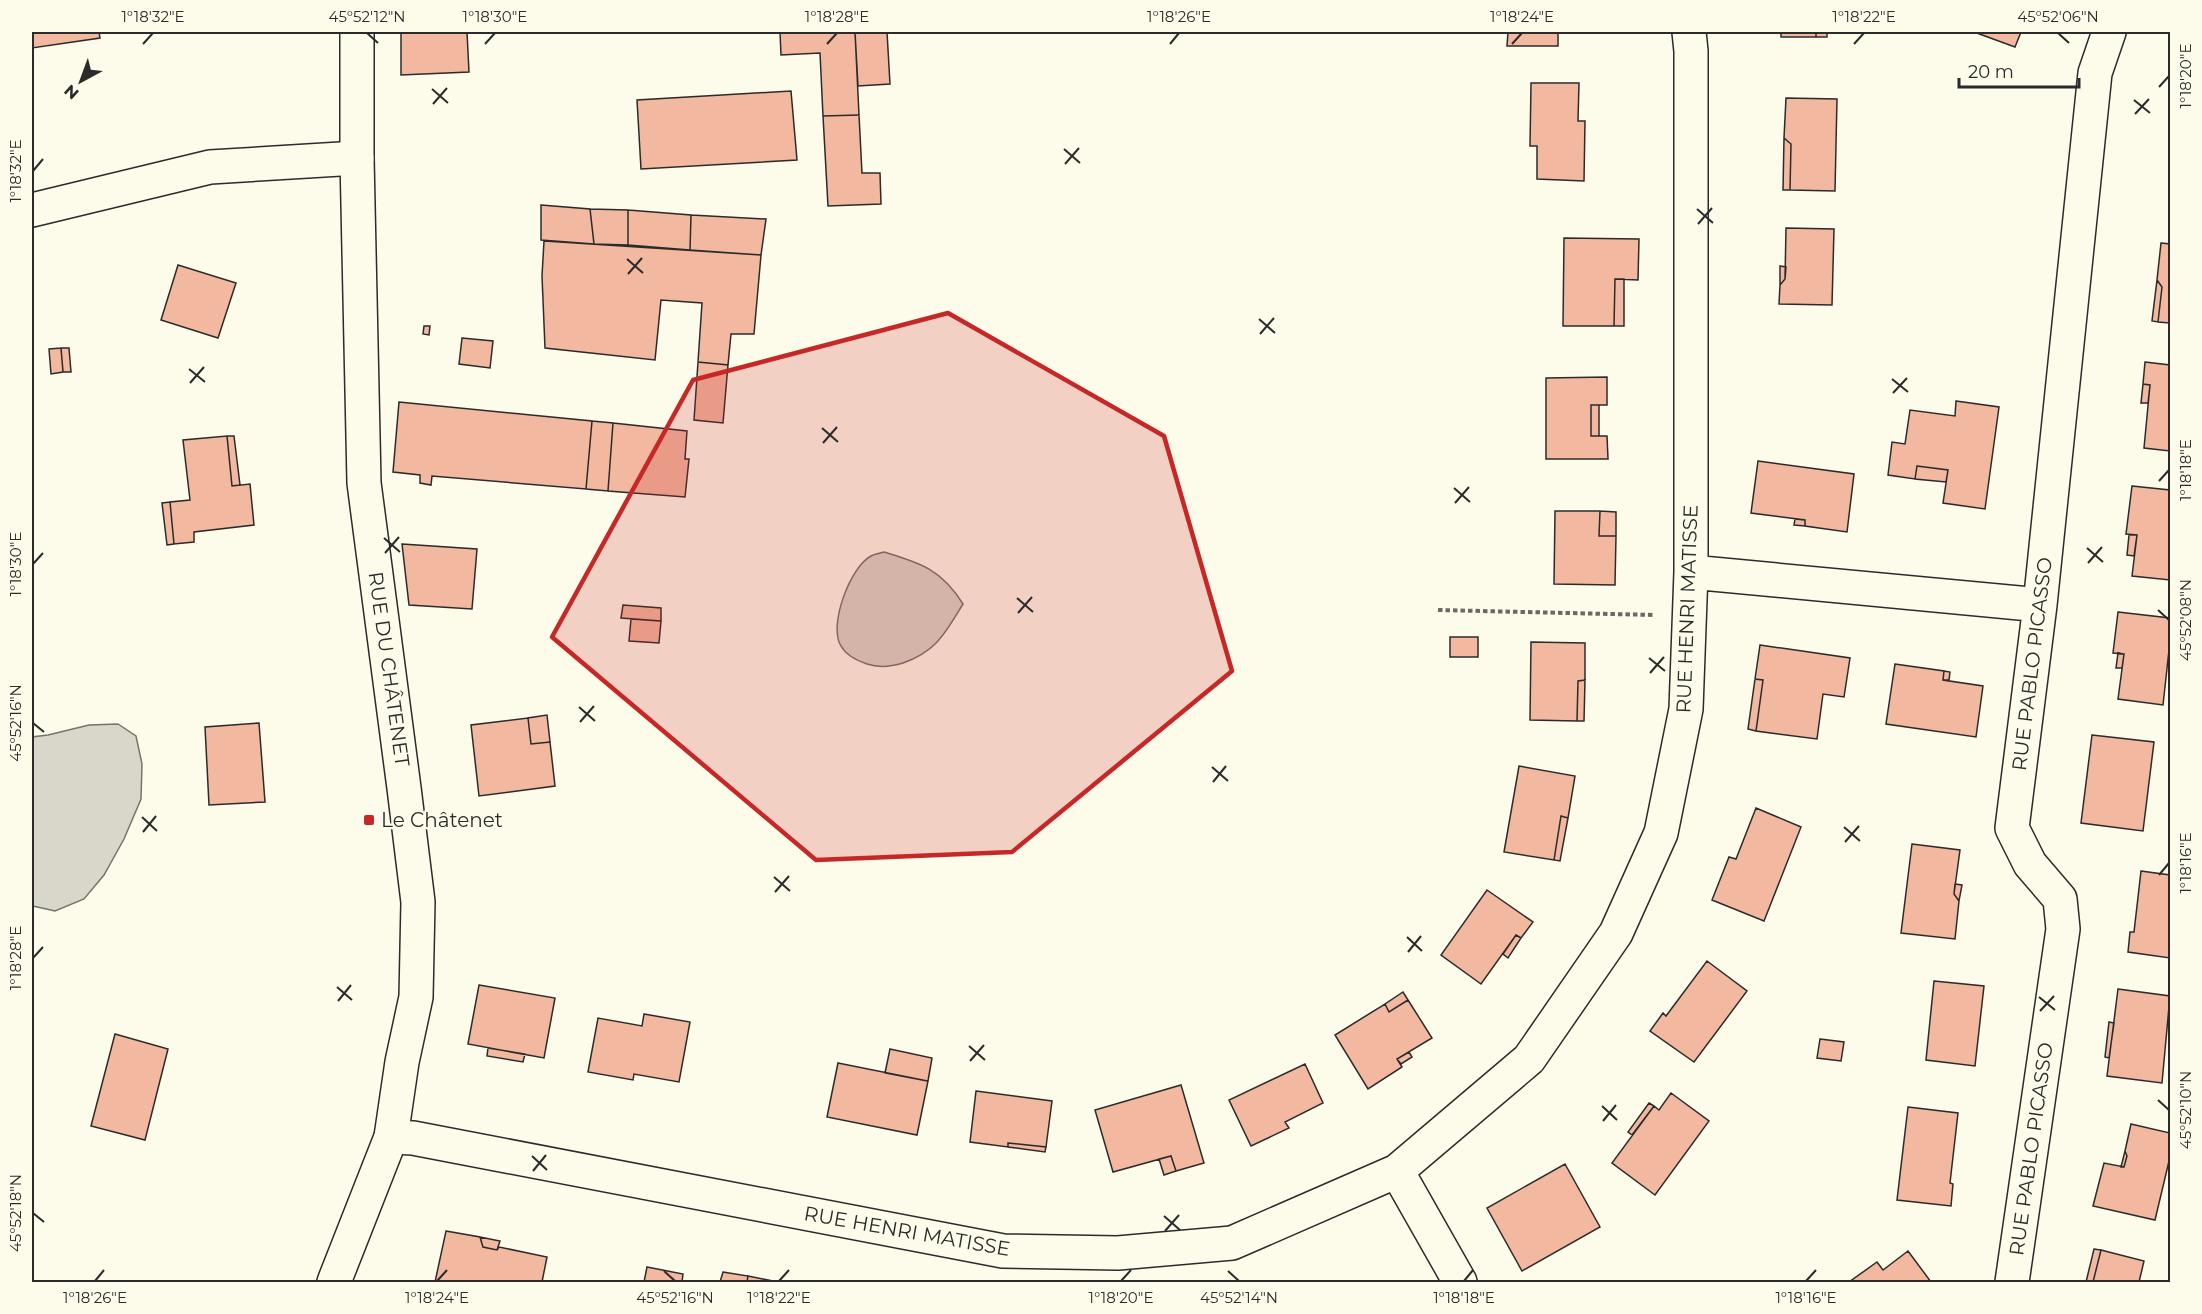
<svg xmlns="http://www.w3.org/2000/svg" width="2202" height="1314" font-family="Montserrat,sans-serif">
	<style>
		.water { fill: #d8d7c9; stroke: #74746e; stroke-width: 1.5 }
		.building { fill: #f2b8a0; stroke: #2b2b2b; stroke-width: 1.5 }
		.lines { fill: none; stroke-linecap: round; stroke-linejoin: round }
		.minor-casing { stroke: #2b2b2b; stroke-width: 36 }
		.tertiary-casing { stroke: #2b2b2b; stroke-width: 36 }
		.path { stroke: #6a6964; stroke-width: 4; stroke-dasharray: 4.5 3; stroke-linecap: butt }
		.minor { stroke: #fdfbea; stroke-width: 33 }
		.tertiary { stroke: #fdfbea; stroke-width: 33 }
		.marked { fill: #c62828; fill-opacity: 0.2; stroke: #c62828; stroke-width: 4.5; stroke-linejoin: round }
		.ticks { fill: none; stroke: #2b2b2b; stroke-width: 2 }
		.poi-dot { fill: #c62828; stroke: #fdfbea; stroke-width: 2 }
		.labels { text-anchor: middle; stroke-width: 4.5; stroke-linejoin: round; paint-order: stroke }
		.street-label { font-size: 20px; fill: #2b2b2b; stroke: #fdfbea }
		.poi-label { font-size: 20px; fill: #2b2b2b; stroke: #fdfbea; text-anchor: start }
		.neatline { fill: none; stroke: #2b2b2b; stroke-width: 2 }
		.ticks-label { font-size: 15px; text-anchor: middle; fill: #2b2b2b }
	</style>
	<rect width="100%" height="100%" fill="#fdfbea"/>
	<!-- water -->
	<path class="water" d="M884,552C921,563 942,570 963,604C945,633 937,651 903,663C890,667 879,668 867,664C858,661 846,655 841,646C828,626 850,567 871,556C875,554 880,553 884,552Z
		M118,724L136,736L142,764L141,799L124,839L104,875L84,899L55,911L33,906L32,905V737L48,735L89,725Z"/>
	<!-- building -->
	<path class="building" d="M32,32H99L100,38L32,48Z
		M401,32H467L469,72L401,75Z
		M780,32H855L859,115L823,116L820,53L781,55Z
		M855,32H887L890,84L858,86Z
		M1508,32H1558V46H1507Z
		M1781,32H1816V37H1781Z
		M1816,32H1827V37H1816Z
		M1974,32H2021L2015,47Z
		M1531,83H1579L1578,121H1585L1584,181L1537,179V146H1530Z
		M791,91L797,160L641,169L637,100Z
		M1786,98L1837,99L1835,191L1790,190L1791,144L1784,138Z
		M859,115L862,173H880L881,204L828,206L823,116Z
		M1784,138L1791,144L1790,190H1783Z
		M541,205L590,209L594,244L541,240Z
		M590,209L628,210V245L594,244Z
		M628,210L691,215L690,250L628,245Z
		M691,215L766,219L761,255L690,250Z
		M1786,228L1834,229L1832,305L1779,304L1780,285L1785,279Z
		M1564,238L1639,239L1638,280L1615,279L1614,326H1563Z
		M544,241L761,255L754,334H731L728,365L698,362L702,303L661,300L655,360L545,348L542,276Z
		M2161,243L2170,244V323L2158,322L2162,287L2157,280Z
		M178,265L236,283L218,338L161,320Z
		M1780,266L1786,267L1785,279L1780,285Z
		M1615,279H1624V326H1614Z
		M2157,280L2162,287L2158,322L2152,321Z
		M424,326H430L429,335L423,334Z
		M462,338L493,341L490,368L459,364Z
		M61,348L63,372L51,374L49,349Z
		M61,348H69L71,372H63Z
		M698,362L728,365L723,423L694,420Z
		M2145,362L2170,365V451L2144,448L2150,385L2143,384Z
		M1607,377V405H1591V436H1607L1608,459H1546V378Z
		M2143,384L2150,385L2148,403H2141Z
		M1956,401L1999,407L1985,509L1943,503L1948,470L1917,466L1915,479L1888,475L1892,442L1905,444L1910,410L1955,416Z
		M399,402L592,421L586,489L432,476L431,485L420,483V475L393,472Z
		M1591,405H1599V436H1591Z
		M592,421L613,423L608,491L586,489Z
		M613,423L687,431L685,459H689L685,497L608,491Z
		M227,436H234L240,485L232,486Z
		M227,436L232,486L250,484L254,525L194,532V542L174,544L170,502L190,500L183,440Z
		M1758,461L1854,474L1847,532L1805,526V520L1751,513Z
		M1917,466L1948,470L1946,482L1915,479Z
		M2132,486L2170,490V580L2132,576L2137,535L2126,534Z
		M170,502L174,544L167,545L162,503Z
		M1555,511H1600L1599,536H1616L1615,585L1554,584Z
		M1600,511L1616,512V536H1599Z
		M1795,519L1805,520V526L1794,525Z
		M2129,535H2137L2134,556L2127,555Z
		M402,544L477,549L472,609L409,605Z
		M623,605L661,608V621L621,618Z
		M2118,612L2170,618V641L2163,705L2118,699L2124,654L2113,653Z
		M631,619L661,621L659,643L629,641Z
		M1450,637H1478V657H1450Z
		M1531,642L1585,643V680L1578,681L1577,721L1530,720Z
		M1760,645L1850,658L1844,697L1823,694L1817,739L1756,731L1763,680L1755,679Z
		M2118,653L2124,654L2122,668H2116Z
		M1895,664L1944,671L1943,680L1983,686L1976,737L1886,724Z
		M1944,671L1950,672L1949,680H1943Z
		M1755,679L1763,680L1756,731L1748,729Z
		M1585,680L1584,721H1577L1578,681Z
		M547,715L550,742L531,744L528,718Z
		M528,718L531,744L550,742L555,786L479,796L471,725Z
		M259,723L265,802L209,805L205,727Z
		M2092,735L2154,742L2143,831L2081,823Z
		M1519,766L1575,776L1568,818L1561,816L1554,860L1504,852Z
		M1756,808L1801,827L1764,921L1712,900L1729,857L1736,859Z
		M1561,816L1568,818L1560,861L1554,860Z
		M1912,844L1960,850L1954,894L1959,901L1955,939L1901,933Z
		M2141,871L2170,875V958L2128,952L2130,932H2134Z
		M1955,884L1962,885L1959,901L1954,894Z
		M1487,890L1533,922L1521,938L1516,935L1481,984L1441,955Z
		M1516,935L1521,938L1508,958L1503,954Z
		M1707,961L1747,991L1694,1062L1650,1031L1663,1013L1666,1016Z
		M1934,981L1984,986L1975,1066L1926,1060Z
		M479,985L555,998L544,1058L468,1044Z
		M2118,989L2170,996L2162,1083L2107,1076Z
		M1403,992L1408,1000L1389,1012L1385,1004Z
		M1408,1000L1432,1038L1397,1059L1402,1067L1368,1089L1335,1035L1385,1004L1389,1012Z
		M644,1014L690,1022L679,1082L634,1074L633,1080L588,1072L598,1018L642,1026Z
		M2109,1022L2114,1023L2109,1058L2105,1057Z
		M115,1034L168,1049L145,1140L91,1126Z
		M1820,1039L1844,1042L1841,1061L1817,1058Z
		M488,1048L525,1054L523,1062L487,1056Z
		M890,1049L932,1058L928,1081L885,1073Z
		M1409,1052L1412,1057L1401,1064L1397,1059Z
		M838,1063L928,1081L917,1135L827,1117Z
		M1305,1064L1323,1103L1285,1122L1289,1128L1251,1146L1229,1100Z
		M1181,1085L1204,1163L1176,1171L1171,1156L1113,1172L1095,1110Z
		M976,1091L1052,1101L1046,1147L1008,1143V1147L970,1142Z
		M1671,1093L1709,1121L1655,1195L1612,1163L1654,1106L1659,1110Z
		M1649,1103L1654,1106L1632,1135L1628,1132Z
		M1908,1107L1958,1113L1950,1183L1953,1184L1951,1206L1897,1200Z
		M2131,1124L2170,1133V1157L2155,1220L2093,1206L2104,1163L2124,1167L2127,1156L2125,1151Z
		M1008,1143L1046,1147L1045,1152L1008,1147Z
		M2125,1151L2127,1156L2124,1167H2121Z
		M1171,1156L1176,1171L1164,1175L1159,1159Z
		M1565,1164L1600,1227L1522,1271L1487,1208Z
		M446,1231L480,1237L483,1247L497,1250L499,1247L547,1257L542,1282H435Z
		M480,1237L500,1241L497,1250L483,1247Z
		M2094,1249L2101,1250L2093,1282H2086Z
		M2101,1250L2144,1261L2139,1282H2093Z
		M1908,1251L1931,1282H1849L1877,1262L1883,1270Z
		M647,1267L683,1274L682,1282H644Z
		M723,1272L748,1276L747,1282H720Z
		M748,1276L778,1282H747Z"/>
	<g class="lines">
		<defs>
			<path id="minor" d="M32,210L210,167L357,158
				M1691,572L2040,605
				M391,1137L413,1138L1003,1251L1118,1253L1232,1243L1397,1171L1529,1059L1616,933L1661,833L1686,709L1691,572V51L1689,32
				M1397,1171L1460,1282
				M2012,1282L2063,929L2060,899L2030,864L2012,828L2040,605L2095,73L2109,32"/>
			<path id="tertiary" d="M334,1282L391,1137L402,1062L416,997L418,902L404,788L364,483L357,158V32"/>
		</defs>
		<!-- minor casing -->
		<use href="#minor" class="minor-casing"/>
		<!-- tertiary casing -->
		<use href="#tertiary" class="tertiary-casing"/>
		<!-- path -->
		<path class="path" d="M1438,610L1654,615"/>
		<!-- minor -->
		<use href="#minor" class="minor"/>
		<!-- tertiary -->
		<use href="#tertiary" class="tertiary"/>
	</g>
	<!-- marked area -->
	<path class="marked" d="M948,313L1164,436L1232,671L1012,852L816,860L552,637L693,380Z"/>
	<!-- ticks -->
	<path class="ticks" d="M367,33L378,43M2058,33L2069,43M143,44L153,33M485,44L495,33M827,44L837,33M1170,44L1179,33M1512,44L1522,33M1854,44L1864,33M2159,87L2169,76M432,89L448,103M2134,100L2150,113M433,104L447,88M2135,114L2149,99M1064,149L1080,163M1065,164L1079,148M33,171L43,159M1697,209L1713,223M1698,224L1712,208M627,259L643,273M628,274L642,258M1259,319L1275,333M1260,334L1274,318M189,369L205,382M1892,379L1908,392M190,383L204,367M1893,393L1907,378M822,428L838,442M823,443L837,427M2159,481L2169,470M1454,488L1470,502M1455,503L1469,487M384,538L400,552M2087,548L2103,562M385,553L399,537M2088,563L2102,547M33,564L43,553M1017,598L1033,612M2158,610L2169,620M1018,613L1032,597M1649,658L1665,671M1650,673L1664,657M579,707L595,721M580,722L594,706M33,723L44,732M1212,767L1228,781M1213,782L1226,766M142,817L157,831M1844,827L1860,841M143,832L156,816M1845,842L1859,826M2159,875L2169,863M774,877L790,891M775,892L789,876M1407,937L1422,951M1408,952L1421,936M33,958L43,947M337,987L352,1000M2039,997L2055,1010M338,1001L351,985M2040,1011L2054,996M969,1046L985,1060M970,1061L984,1045M2158,1100L2169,1110M1602,1106L1617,1120M1603,1121L1616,1105M532,1156L547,1170M533,1171L546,1155M33,1213L44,1222M1164,1216L1180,1230M1165,1231L1179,1215M664,1271L675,1281M1228,1271L1239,1281M95,1281L104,1270M437,1281L447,1270M779,1281L789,1270M1121,1281L1131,1270M1464,1281L1473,1270M1806,1281L1816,1270"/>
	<!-- markers -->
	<rect class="poi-dot" x="363" y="814" width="12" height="12" rx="3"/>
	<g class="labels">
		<!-- street labels -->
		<g class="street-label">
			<text transform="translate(1687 609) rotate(-88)" y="7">RUE HENRI MATISSE</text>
			<text transform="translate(2032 664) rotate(-83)" y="7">RUE PABLO PICASSO</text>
			<text transform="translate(389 669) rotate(82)" y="7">RUE DU CHÂTENET</text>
			<text transform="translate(2031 1149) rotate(-82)" y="7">RUE PABLO PICASSO</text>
			<text transform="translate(907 1231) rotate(10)" y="7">RUE HENRI MATISSE</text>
		</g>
		<!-- poi labels -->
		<g class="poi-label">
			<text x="381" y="827">Le Châtenet</text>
		</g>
	</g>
	<!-- border -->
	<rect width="2202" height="1314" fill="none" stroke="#fdfbea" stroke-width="66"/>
	<!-- north arrow -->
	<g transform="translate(81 81) rotate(221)" stroke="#fdfbea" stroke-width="4.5" paint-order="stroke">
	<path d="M0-4.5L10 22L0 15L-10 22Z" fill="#2b2b2b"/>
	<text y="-9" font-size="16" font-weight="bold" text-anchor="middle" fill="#2b2b2b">N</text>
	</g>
	<!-- scale -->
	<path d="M1959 78v9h120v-9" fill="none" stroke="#2b2b2b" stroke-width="3"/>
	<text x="1968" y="78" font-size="18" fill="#2b2b2b" stroke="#fdfbea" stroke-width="4.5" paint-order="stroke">20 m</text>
	<rect x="33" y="33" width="2136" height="1248" class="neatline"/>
	<g class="ticks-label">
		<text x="153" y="22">1°18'32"E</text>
		<text x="367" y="22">45°52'12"N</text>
		<text x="495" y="22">1°18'30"E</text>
		<text x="837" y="22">1°18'28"E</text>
		<text x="1179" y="22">1°18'26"E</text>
		<text x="1522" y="22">1°18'24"E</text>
		<text x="1864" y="22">1°18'22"E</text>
		<text x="2058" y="22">45°52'06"N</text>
		<text transform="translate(2186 76) rotate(-90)" y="5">1°18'20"E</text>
		<text transform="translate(16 171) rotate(-90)" y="5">1°18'32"E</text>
		<text transform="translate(2186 470) rotate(-90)" y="5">1°18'18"E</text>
		<text transform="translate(16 564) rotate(-90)" y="5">1°18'30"E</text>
		<text transform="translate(2186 620) rotate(-90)" y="5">45°52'08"N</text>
		<text transform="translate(16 723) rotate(-90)" y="5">45°52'16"N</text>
		<text transform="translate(2186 863) rotate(-90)" y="5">1°18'16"E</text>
		<text transform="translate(16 958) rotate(-90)" y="5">1°18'28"E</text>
		<text transform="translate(2186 1110) rotate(-90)" y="5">45°52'10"N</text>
		<text transform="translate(16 1213) rotate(-90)" y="5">45°52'18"N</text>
		<text x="95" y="1303">1°18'26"E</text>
		<text x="437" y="1303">1°18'24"E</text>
		<text x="675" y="1303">45°52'16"N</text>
		<text x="779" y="1303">1°18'22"E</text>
		<text x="1121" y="1303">1°18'20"E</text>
		<text x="1239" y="1303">45°52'14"N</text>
		<text x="1464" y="1303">1°18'18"E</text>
		<text x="1806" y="1303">1°18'16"E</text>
	</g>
</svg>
